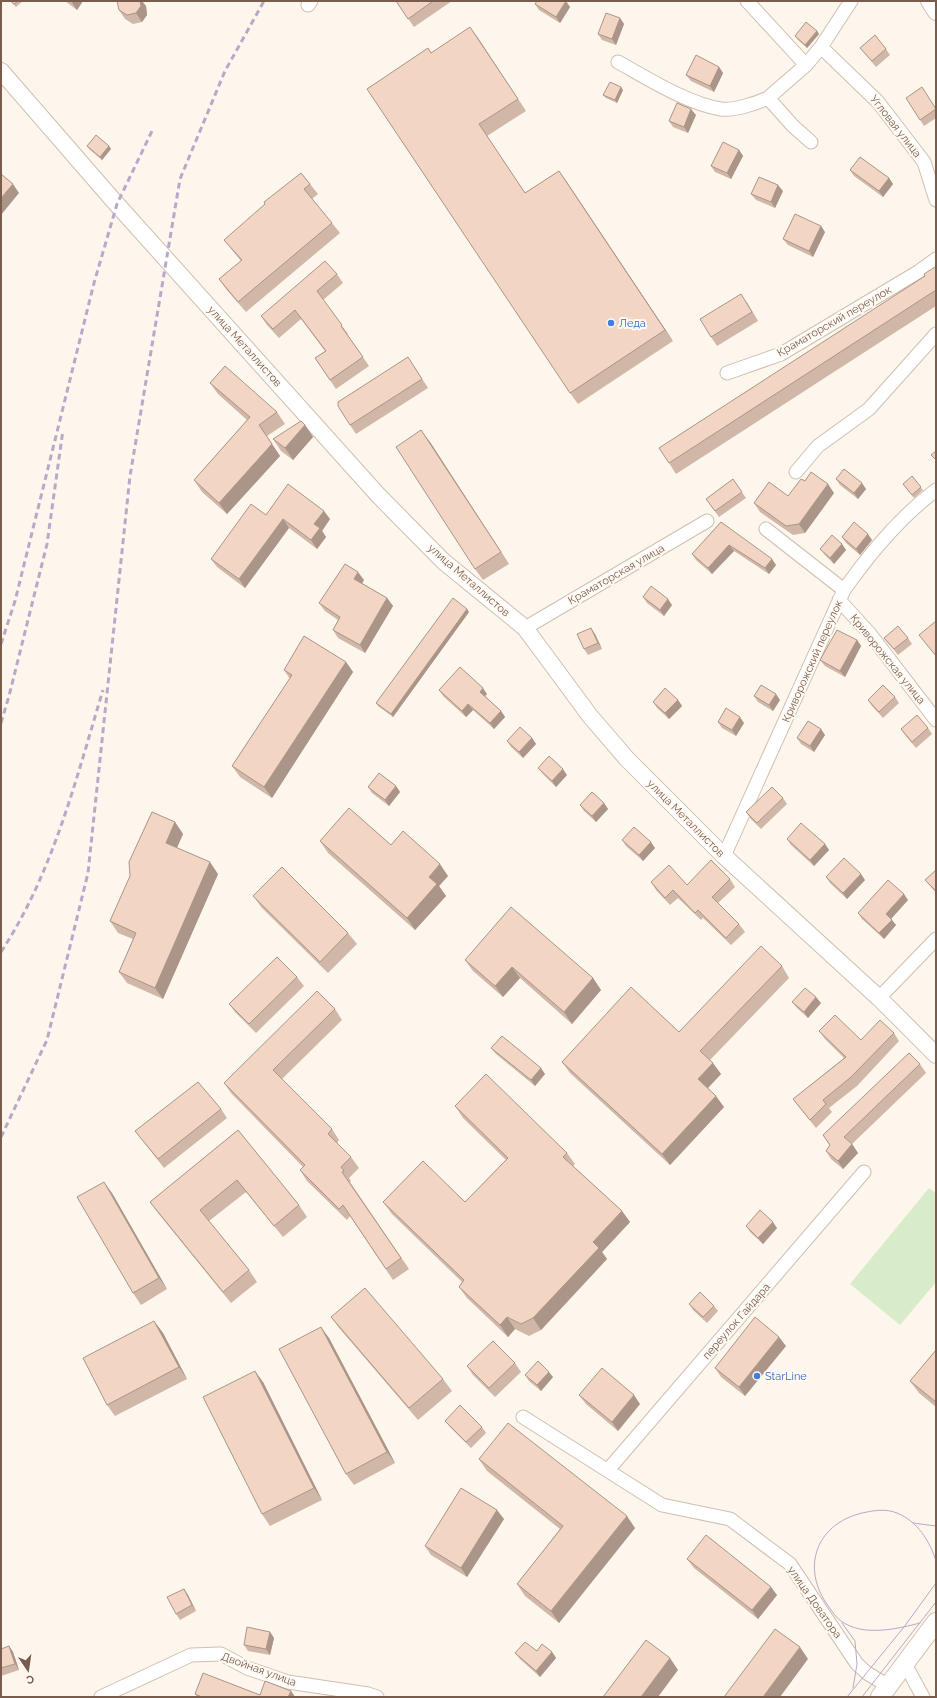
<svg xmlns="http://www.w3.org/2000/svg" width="937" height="1698" font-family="Raleway,sans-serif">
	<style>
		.green { fill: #d8ecc9 }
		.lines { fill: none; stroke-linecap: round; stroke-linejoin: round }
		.minor-casing { stroke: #d1beb0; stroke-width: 15 }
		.tertiary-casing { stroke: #d1beb0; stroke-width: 18 }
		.secondary-casing { stroke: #d6c0b0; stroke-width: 20 }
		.minor { stroke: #fff; stroke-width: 13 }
		.tertiary { stroke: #fff; stroke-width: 16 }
		.secondary { stroke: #fff; stroke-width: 18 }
		.tram { stroke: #b9a8c9; stroke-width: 1 }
		.rail { stroke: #b9a8c9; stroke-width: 3; stroke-dasharray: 6 4; stroke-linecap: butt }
		.wall { fill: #d1b7a8 }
		.shaded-wall { fill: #aa9588 }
		.building { fill: #f3d5c3; stroke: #aa9588 }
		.shop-dot { fill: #3f7fe0; stroke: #fffaf3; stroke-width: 1.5 }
		.labels { text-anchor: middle; stroke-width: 4; stroke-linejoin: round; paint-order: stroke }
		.street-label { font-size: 11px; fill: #7a5c4d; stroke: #fffaf3 }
		.shop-label { font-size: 11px; fill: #366cbe; stroke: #fffaf3; text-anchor: start }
	</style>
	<rect width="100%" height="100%" fill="#fdf6ec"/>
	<!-- green -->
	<path class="green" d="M929,1188L936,1193V1282L900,1325L850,1284Z"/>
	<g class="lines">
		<defs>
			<path id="minor" d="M747,1L806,65
				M308,5L311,1
				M821,47L878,102L924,162L936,200
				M618,62C647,78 688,104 721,109C734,111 757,103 768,98L793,126L811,142
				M768,98L806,65L821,47L851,1
				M727,373L781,354L918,272L936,259
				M796,472L818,446L869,409L936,334
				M766,529L844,590
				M839,600L870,634L936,720
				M525,628L707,521
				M724,856L844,590C870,553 900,517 936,490
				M879,998L936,939
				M523,1417L662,1505L730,1519L790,1564L857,1664L867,1673L888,1686
				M608,1470L864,1172
				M905,1664L923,1697
				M101,1697L191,1655L221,1654L247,1668L288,1682L368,1694L377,1697"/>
			<path id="tertiary" d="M929,1L936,12
				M1,71L113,200L378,495L443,561L525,628L590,716L627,759L724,856L879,998L936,1055"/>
			<path id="secondary" d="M880,1697L936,1622"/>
		</defs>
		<!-- minor casing -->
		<use href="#minor" class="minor-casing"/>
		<!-- tertiary casing -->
		<use href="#tertiary" class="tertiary-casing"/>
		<!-- secondary casing -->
		<use href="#secondary" class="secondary-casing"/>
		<!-- minor -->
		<use href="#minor" class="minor"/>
		<!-- tertiary -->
		<use href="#tertiary" class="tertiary"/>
		<!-- secondary -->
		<use href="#secondary" class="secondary"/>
		<!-- tram -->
		<path class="tram" d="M913,1523L936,1526
			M842,1623L855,1641L857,1664L853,1688
			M920,1623C897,1629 863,1637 841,1621C836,1618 833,1612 829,1607C799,1567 817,1521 867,1512C877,1510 887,1509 897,1513C917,1521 930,1541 936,1561
			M847,1697L904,1627L936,1583
			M862,1697L936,1602"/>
		<!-- rail -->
		<path class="rail" d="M1,644L15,601L94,283L117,204L152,131
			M1,723L9,696L47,544L63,430
			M1,952C53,873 76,779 103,690
			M1,1137L47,1040L88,873L130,476L180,179L225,71L264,1"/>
	</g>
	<!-- wall -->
	<path class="wall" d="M10,1H23L16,7Z
		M65,1H83L77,10Z
		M396,1H452L414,27Z
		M535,4L570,7L560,23L539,10Z
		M146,6L147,15L142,22L133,24L125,19L119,10Z
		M620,18L624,24L616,45L602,40L598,34Z
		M817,31L819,34L807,48L797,39L795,36Z
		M478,38L526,111L487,136L525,193L559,171L673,341L578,404L570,393L431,53Z
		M860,48L886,49L890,55L876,67Z
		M719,67L723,73L714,92L691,81L686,75Z
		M623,90L617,103L606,98L603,95Z
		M906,98L936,108V118L924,126Z
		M696,115L688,133L673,127L669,121Z
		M87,146H109L111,149L102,160L89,149Z
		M739,150L743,156L731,179L715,172L711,166Z
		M850,170L889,178L893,184L883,197L854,176Z
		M310,184L318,194L312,199L332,223L340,233L246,312L226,289L219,279L241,261L232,250L224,240Z
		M783,191L775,208L756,200L751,194Z
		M825,232L813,257L788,245L783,239Z
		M936,268V306L676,474L669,463Z
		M337,274L343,283L323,300L348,334H347L369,366L336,389L315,358L325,351L301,319L279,338L267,325L261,316Z
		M747,303L758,321L717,346L711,337Z
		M414,366L428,388L356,434L350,425Z
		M210,383L277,412L285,424L267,436L280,456L227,514L202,492L194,480L247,420L218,394Z
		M305,425L313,437L293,460L281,451L273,439Z
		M430,442L509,564L483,580L475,569Z
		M912,476L923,490L914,498L905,487Z
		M733,479L746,498L719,517L706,499Z
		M836,479L866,489L858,499L840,485Z
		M805,481L834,493L805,533L793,535L760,512L754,503L788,496Z
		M266,515L330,519L322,531L326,537L317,549L289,528L245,588L217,567L211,559Z
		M721,522L776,565L769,574L734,551L712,574L696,560L692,554Z
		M842,537L872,540L860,555L846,543Z
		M842,544L846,550L834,564L824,554L820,549Z
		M364,580L362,583L387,598L393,606L365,653L338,638L333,630L338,620L325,611L319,603Z
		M643,597L672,605L664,616L647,603Z
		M469,612L393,717L378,706L376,703Z
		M595,634L602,649L588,655L584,649Z
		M884,638H908L912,644L898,655Z
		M857,640L861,646L845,677L825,666L820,660Z
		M346,662L353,672L272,798L240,777L232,766L290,679L284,670Z
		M439,690L487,694L485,696L501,711L505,717L494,729L473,710L466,717L443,696Z
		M754,696L780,700L773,711L758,702Z
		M895,697L899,703L883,718L872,706L868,700Z
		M678,700L682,706L669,719L657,708L653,702Z
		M718,722L744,723L736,736L722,728Z
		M928,728L932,734L916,748L905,735L901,729Z
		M825,735L814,752L801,744L797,738Z
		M532,738L536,744L523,758L511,747L507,741Z
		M538,768L567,775L556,787L543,774Z
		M396,786L400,792L389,806L372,793L368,787Z
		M783,798L787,804L761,829L750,818L746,812Z
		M604,803L608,809L596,822L584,811L580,805Z
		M175,822L183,834L177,848L218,874L163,999L127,983L119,972L133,939L118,933L110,921Z
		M787,839L825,844L829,850L814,866L791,845Z
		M622,840L655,848L643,861L626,846Z
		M320,841L391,845L448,876L439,886L446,896L415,930L328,853Z
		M936,870V893L930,886L925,880Z
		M826,877L865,880L847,899L830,883Z
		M730,879L735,887L718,903L739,924L745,932L731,945L703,918L701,920L678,898L670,905L656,890L651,882L687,885Z
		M253,896L348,933L357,944L328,973L262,908Z
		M908,900L891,919L896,925L884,939L862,919L858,913Z
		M465,960L593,978L601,990L572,1024L520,978L503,997L473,971Z
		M782,966L789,978L710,1060L721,1074L708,1088L724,1107L670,1165L570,1073L562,1062L679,1032Z
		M297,977L304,986L256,1033L235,1012L229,1004Z
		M792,1002L821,1003L808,1018L797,1008Z
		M335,1009L342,1020L282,1079L332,1129L339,1140L337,1143L351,1157L359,1168L349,1178L351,1181L350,1182L409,1269L393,1280L350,1216L347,1220L307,1181L300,1170L303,1167L231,1093L224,1083Z
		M819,1031L861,1040L894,1033L899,1041L857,1086L829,1108L832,1112L816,1128L799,1107L793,1099L844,1058L825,1039Z
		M491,1048L545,1074L535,1086L496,1054Z
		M920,1064L926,1073L852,1144L858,1153L843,1169L831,1159L826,1151L830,1146L823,1135Z
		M455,1106L567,1153L575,1164L573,1166L622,1211L630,1222L602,1252L607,1259L541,1330L529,1336L515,1329L508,1337L467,1298L459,1287L462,1282L392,1214L383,1202H465L506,1160L463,1118Z
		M221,1109L227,1118L164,1168L142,1140L135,1131Z
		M238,1130L299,1205L307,1217L283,1237L246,1192L209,1221L249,1270L257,1282L231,1303L158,1213L150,1202Z
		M112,1193L167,1289L141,1305L133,1293Z
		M746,1226L777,1228L763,1244L750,1232Z
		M689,1304L714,1306L718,1311L707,1323L693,1310Z
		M331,1317L443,1379L452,1391L418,1420L340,1329Z
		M154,1321L163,1333L187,1379L115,1416L107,1405Z
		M329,1338L395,1463L354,1485L346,1474Z
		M786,1346L745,1396L721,1377L715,1368Z
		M936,1350V1407L919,1393L910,1381Z
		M515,1363L521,1372L495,1397L473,1375L467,1366Z
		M525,1375L553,1377L541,1391L529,1381Z
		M263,1382L322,1500L270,1526L262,1514Z
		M579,1395L640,1404L618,1431L586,1404Z
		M445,1421L482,1427L486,1433L471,1448L449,1426Z
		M479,1459L635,1528L559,1623L525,1596L517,1584L560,1529L487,1471Z
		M504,1519L467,1577L431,1555L425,1546Z
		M687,1559L777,1595L758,1619L694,1568Z
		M184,1589L188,1595L196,1611L180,1620L176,1614Z
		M270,1632L274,1638L270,1655L248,1651L244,1645Z
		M9,1646L13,1652L19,1670L1,1676V1649Z
		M537,1651L552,1652L556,1658L540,1677L520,1659L515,1653Z
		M291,1691L295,1697H197L195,1694L260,1695Z"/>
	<!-- shaded-wall -->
	<path class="shaded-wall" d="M71,1H83L77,10Z
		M140,1H142L146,6L147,15L142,22L136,13Z
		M566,1L570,7L560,23L556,17Z
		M620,18L624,24L616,45L612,39Z
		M470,27L478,38L526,111Z
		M817,31L819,34L807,48L805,45Z
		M719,67L723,73L714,92L710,86Z
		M621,87L623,90L617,103L615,100Z
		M691,109L696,115L688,133L684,127Z
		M109,146L111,149L102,160L100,157Z
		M739,150L743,156L731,179L727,173Z
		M559,171L567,182L673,341L665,330Z
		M889,178L893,184L883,197L879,191Z
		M13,184L19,193L1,215V198Z
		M778,185L783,191L775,208L771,202Z
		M821,226L825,232L813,257L809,251Z
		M741,294L747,303L758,321L752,312Z
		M259,425L280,456L227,514L219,503Z
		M305,425L313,437L293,460L285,448Z
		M421,430L430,442L509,564L501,552Z
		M862,483L866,489L858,499L854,493Z
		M828,484L834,493L805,533L799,524Z
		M324,511L330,519L322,531L326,537L317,549L311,540L314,524Z
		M283,519L289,528L245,588L239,579Z
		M868,534L872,540L860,555L856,549Z
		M842,544L846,550L834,564L830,558Z
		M729,545L734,551L712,574L708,568Z
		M772,559L776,565L769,574L765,568Z
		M358,572L364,580L360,587L354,579Z
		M387,598L393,606L365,653L360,645Z
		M668,599L672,605L664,616L660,610Z
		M467,609L469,612L393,717L391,714Z
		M591,628L595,634L602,649L598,643Z
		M857,640L861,646L845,677L840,671Z
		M346,662L353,672L272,798L264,787Z
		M483,688L487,694L484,697L480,692Z
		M776,694L780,700L773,711L769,705Z
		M678,700L682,706L669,719L665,713Z
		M468,704L473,710L466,717L462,711Z
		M501,711L505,717L494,729L490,723Z
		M740,717L744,723L736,736L732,730Z
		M821,729L825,735L814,752L810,746Z
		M532,738L536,744L523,758L519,752Z
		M563,769L567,775L556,787L552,781Z
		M396,786L400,792L389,806L385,800Z
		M604,803L608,809L596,822L592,816Z
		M175,822L183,834L174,854L166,843Z
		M651,842L655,848L643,861L639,855Z
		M825,844L829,850L814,866L810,860Z
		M210,862L218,874L163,999L155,988Z
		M440,864L448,876L439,886L446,896L415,930L407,918L429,877Z
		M861,874L865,880L847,899L843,893Z
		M904,894L908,900L890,920L886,914Z
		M892,920L896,925L884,939L879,933Z
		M512,967L520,978L503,997L495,986Z
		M593,978L601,990L572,1024L564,1012Z
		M816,997L821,1003L808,1018L804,1012Z
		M713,1063L721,1074L706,1090L698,1079Z
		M541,1068L545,1074L535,1086L531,1080Z
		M716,1096L724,1107L670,1165L662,1154Z
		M852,1144L858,1153L843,1169L838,1161Z
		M104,1182L112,1193L167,1289L159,1278Z
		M622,1211L630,1222L602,1252L607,1259L541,1330L533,1318L593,1242Z
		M773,1222L777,1228L763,1244L758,1238Z
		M507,1317L515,1329L508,1337L500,1325Z
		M154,1321L163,1333L187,1379L179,1367Z
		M321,1327L329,1338L395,1463L387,1452Z
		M779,1337L786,1346L745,1396L739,1387Z
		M255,1371L263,1382L322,1500L314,1488Z
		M549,1372L553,1377L541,1391L537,1385Z
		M634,1395L640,1404L618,1431L612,1422Z
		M497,1510L504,1519L467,1577L461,1568Z
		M627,1516L635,1528L559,1623L551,1611Z
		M771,1587L777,1595L758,1619L752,1610Z
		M184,1589L188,1595L196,1611L192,1605Z
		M270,1632L274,1638L270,1655L266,1649Z
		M9,1646L13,1652L19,1670L15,1664Z
		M800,1647L808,1659L780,1697H763Z
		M552,1652L556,1658L540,1677L536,1671Z
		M670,1658L678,1670L658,1697H641Z
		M291,1691L295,1697H288Z"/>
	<!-- building -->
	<path class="building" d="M11,1H18L14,4Z
		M117,1H140L141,6L136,13L127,15L119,10Z
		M396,1H433L408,19Z
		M537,1H566L556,17L535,4Z
		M606,13L620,18L612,39L598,34Z
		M806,22L817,31L805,45L795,36Z
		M470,27L518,99L479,124L525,193L559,171L665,330L570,393L367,89L428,48L431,53Z
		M875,35L886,49L872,61L860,48Z
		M696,55L719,67L710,86L686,75Z
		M610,82L621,87L615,100L603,95Z
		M922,87L936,109L920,120L906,98Z
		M677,103L691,109L684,127L669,121Z
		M96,135L109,146L100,157L87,146Z
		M723,142L739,150L727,173L711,166Z
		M860,157L889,178L879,191L850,170Z
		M301,173L310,184L304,189L332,223L238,302L219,279L242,260L224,240L265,204L264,202Z
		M1,174L13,184L1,198Z
		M759,177L778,185L771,202L751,194Z
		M795,214L821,226L809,251L783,239Z
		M325,261L337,274L317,291L342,325L341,326L363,357L330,380L315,358L326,351L295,310L273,329L261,316Z
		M935,267L936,268V290L669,463L659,448L925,276L924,274Z
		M741,294L752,312L711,337L700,319Z
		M408,357L422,379L350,425L338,406V402Z
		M225,366L277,412L259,425L272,444L219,503L194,480L250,417L210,383Z
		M301,421L305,425L285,448L273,439Z
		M421,430L501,552L475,569L396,447Z
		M936,451V460L931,455Z
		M844,469L862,483L854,493L836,479Z
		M811,472L828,484L799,524L786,526L754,503L769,482L788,496L801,479L805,481Z
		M912,476L921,487L912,495L903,484Z
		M733,479L742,492L715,511L706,499Z
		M288,484L324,511L314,524L320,528L311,540L283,519L239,579L211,559L251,504L266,515Z
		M721,522L772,559L765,568L729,545L708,568L692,554Z
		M854,522L868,534L856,549L842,537Z
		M832,535L842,544L830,558L820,549Z
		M345,564L358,572L354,579L387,598L360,645L333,630L340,617L319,603Z
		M651,586L668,599L660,610L643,597Z
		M453,598L467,609L391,714L376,703Z
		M936,621V656L919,635Z
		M898,626L908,638L894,649L884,638Z
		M591,628L598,643L584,649L577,634Z
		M837,630L857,640L840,671L820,660Z
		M304,636L346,662L264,787L232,766L292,675L284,670Z
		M460,667L483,688L480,692L501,711L490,723L468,704L462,711L439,690Z
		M761,685L776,694L769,705L754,696Z
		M883,685L895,697L879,712L868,700Z
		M665,688L678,700L665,713L653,702Z
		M726,708L740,717L732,730L718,722Z
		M917,715L928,728L912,742L901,729Z
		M808,721L821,729L810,746L797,738Z
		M520,727L532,738L519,752L507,741Z
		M549,756L563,769L552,781L538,768Z
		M379,773L396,786L385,800L368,787Z
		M772,787L783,798L757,823L746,812Z
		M592,792L604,803L592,816L580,805Z
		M349,808L391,845L403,831L440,864L429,877L437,884L407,918L320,841Z
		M152,812L175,822L166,843L210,862L155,988L119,972L136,933L110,921L130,876L129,862Z
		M801,823L825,844L810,860L787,839Z
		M634,827L651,842L639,855L622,840Z
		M844,858L861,874L843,893L826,877Z
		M711,860L730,879L712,897L739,924L726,938L698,910L695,913L673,890L665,898L651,882L669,865L687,885Z
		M282,867L348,933L320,962L253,896Z
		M936,870V891L925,880Z
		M888,880L904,894L886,914L892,920L879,933L858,913Z
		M511,907L593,978L564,1012L512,967L495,986L465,960Z
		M761,946L782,966L700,1051L713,1063L698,1079L716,1096L662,1154L562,1062L631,987L679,1032Z
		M277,957L297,977L249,1024L229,1004Z
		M805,988L816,997L804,1012L792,1002Z
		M317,991L335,1009L273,1070L332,1129L328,1134L351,1157L341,1167L344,1171L342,1172L401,1258L386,1269L343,1205L339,1209L300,1170L305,1165L224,1083Z
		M835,1015L861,1040L880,1020L894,1033L851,1077L823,1100L826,1104L810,1120L793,1099L846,1057L819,1031Z
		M502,1036L541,1068L531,1080L491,1048Z
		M909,1053L920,1064L844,1137L852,1144L838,1161L826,1151L830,1145L823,1135Z
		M486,1074L567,1153L563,1157L622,1211L593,1242L599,1248L533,1318L521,1324L507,1317L500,1325L459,1287L464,1280L383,1202L423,1161L465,1202L508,1158L455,1106Z
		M198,1082L221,1109L158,1159L135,1131Z
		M238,1130L299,1205L274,1226L237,1180L200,1210L249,1270L223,1292L150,1202Z
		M104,1182L159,1278L133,1293L77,1197Z
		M760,1210L773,1222L758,1238L746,1226Z
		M365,1288L443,1379L409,1408L331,1317Z
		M700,1292L714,1306L703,1317L689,1304Z
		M755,1317L779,1337L739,1387L715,1368Z
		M154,1321L179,1367L107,1405L83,1358Z
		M321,1327L387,1452L346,1474L279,1349Z
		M493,1341L515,1363L489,1388L467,1366Z
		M936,1350V1402L910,1381Z
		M538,1361L549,1372L537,1385L525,1375Z
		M602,1368L634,1395L612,1422L579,1395Z
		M255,1371L314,1488L262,1514L203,1397Z
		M460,1405L482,1427L466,1442L445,1421Z
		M508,1423L627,1516L551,1611L517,1584L563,1526L479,1459Z
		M461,1488L497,1510L461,1568L425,1546Z
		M706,1535L771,1587L752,1610L687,1559Z
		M184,1589L192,1605L176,1614L167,1597Z
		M247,1627L270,1632L266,1649L244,1645Z
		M775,1629L800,1647L763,1697H724Z
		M646,1640L670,1658L641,1697H603Z
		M525,1642L537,1651L542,1644L552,1652L536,1671L515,1653Z
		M9,1646L15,1664L1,1668V1649Z
		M203,1673L260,1695L265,1681L291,1691L288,1697H202L195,1694Z"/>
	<!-- markers -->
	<g class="shop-dot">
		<circle cx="611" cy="323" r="4"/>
		<circle cx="757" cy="1376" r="4"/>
	</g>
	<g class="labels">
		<!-- street labels -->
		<g class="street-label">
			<text transform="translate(896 126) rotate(52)" y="4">Угловая улица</text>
			<text transform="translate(834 321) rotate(-30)" y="4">Краматорский переулок</text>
			<text transform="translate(245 346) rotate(48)" y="4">улица Металлистов</text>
			<text transform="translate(616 574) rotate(-30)" y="4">Краматорская улица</text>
			<text transform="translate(469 580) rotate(41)" y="4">улица Металлистов</text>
			<text transform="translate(888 659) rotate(51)" y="4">Криворожская улица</text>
			<text transform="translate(812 661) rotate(-66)" y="4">Криворожский переулок</text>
			<text transform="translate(686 818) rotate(45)" y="4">улица Металлистов</text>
			<text transform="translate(736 1321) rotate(-49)" y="4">переулок Гайдара</text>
			<text transform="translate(815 1602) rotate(55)" y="4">улица Доватора</text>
			<text transform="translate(259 1669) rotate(20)" y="4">Двойная улица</text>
		</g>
		<!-- shop labels -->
		<g class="shop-label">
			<text x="619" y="327">Леда</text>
			<text x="765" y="1380">StarLine</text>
		</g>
	</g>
	<!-- border -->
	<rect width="937" height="1698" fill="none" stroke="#7a5c4d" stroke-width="4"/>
	<!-- north arrow -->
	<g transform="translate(28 1670) rotate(167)" stroke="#fffaf3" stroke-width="3" paint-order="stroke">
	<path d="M0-3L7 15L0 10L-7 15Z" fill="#7a5c4d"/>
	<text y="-6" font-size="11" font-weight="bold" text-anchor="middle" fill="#7a5c4d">С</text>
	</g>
</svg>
